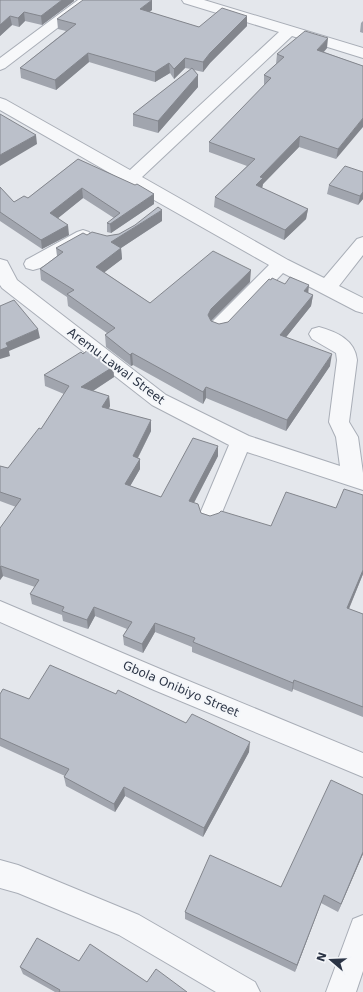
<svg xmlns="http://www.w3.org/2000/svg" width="363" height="992" font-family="'DejaVu Sans',sans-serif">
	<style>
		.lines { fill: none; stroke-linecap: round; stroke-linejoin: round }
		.minor-casing { stroke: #a9aeb7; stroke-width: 2 }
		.minor { fill: #f7f8fa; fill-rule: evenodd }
		.wall { fill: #a1a5ae }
		.shaded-wall { fill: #83868d }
		.building { fill: #bbc0ca; stroke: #83868d }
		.labels { text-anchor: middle; stroke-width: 4; stroke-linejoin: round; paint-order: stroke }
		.street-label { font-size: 12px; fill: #2b3445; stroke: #f4f6f9 }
	</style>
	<rect width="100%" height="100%" fill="#e4e7ec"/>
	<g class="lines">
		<defs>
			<path id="minor" d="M78,0H94L5,68L0,70V58Z
				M182,0H204L363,48V58L292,36L142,177L288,260L324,278L357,239L363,237V255L339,286L363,298V313L356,311L283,273L226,332L219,334L212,332L209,327L212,322L269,265L124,183L122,180L0,110V98L6,100L130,170L279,32L184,3Z
				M83,230L89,232L92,236L89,240L40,268L33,270L26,268L24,264L26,260L77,232Z
				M0,259L7,261L17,280L166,395L249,436L340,466L336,437L329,422L337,360L336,353L312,339L309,334L312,329L319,327C337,332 355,340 357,360L349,422L358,437L363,473V490L247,452L218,522L210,525L202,522L199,516L229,445L152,405L2,288L0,285Z
				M0,601L172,674L363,753V777L154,690L0,622Z
				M0,860L18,865L139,915L255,982L260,992H216L119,935L18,893L0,888Z
				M363,915V971L356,992H326L353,919Z"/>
		</defs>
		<!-- minor casing -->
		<use href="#minor" class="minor-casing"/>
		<!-- minor -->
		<use href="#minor" class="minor"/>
	</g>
	<!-- wall -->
	<path class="wall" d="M0,0L74,1L42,25L25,21L19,27L12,25L0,36Z
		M152,10L149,12L199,27L247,26L210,63L203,72L194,70L198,75V87L158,133L133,126V114L191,69L185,68L174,79L170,73L155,82L89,62L56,90L21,78L20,68L66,31L58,29L57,19Z
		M363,21V33L360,32L361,23Z
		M327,48L324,52L363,66L336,159L299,147L263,184L262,188L308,209L306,219L284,240L214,207L215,197L247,166L209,152V142L264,86V75L276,64L277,54Z
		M78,159L154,194V204L111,233L107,232V223L114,218L83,198L58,218L69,235L42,249L0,221V187L14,202L28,198Z
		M363,172V199L358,205L327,194L329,185Z
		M162,221L121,248L122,259L104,272L150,303L250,282L211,321L219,324L228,322L308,293L313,295L311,306L286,337L330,366L286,431L206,398L203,404L133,365L131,366L106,347L105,335L107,333L68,306L67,297L41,280L40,269L57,256L56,248L87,235L107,236L119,234Z
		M83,354L113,367L114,377L93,391L109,396L110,406L109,409L151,420V431L138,458L140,459V469L130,486L161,497L218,446V456L194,503L201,513L210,516L271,526L336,508L363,495V574L349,609L363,614V717L293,689L292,692L192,652V647L155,632L143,653L124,645L123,636L127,629L95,616L88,629L63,621L62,615L32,604L30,594L35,587L3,576L0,580V528L16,507L0,501V466L8,468L41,429L64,394L45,386L44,375Z
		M0,694L29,699L116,694L186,723L249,752L203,837L125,796L115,812L66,786L64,777L65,776L0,746Z
		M363,795V854L338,912L321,903L295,972L185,919V912L281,887Z
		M79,961L147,982L187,992H55L23,974L20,967Z"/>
	<!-- shaded-wall -->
	<path class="shaded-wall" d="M62,0H74V1L42,25L41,16Z
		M152,0V10L140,19V9Z
		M24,12L25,21L19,27L18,18Z
		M10,16L12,25L0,36V25Z
		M247,16V26L210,63L203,72V62L210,53Z
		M328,38L327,48L316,60L317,50Z
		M88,53L89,62L56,90L55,80Z
		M185,58V68L174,79V69Z
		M169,63L170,73L155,82V72Z
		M198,75V87L158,133V121Z
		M363,118V127L336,159L338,149Z
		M36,135L37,144L0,166V155Z
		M300,136L299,147L263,184L262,188L256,185L260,177Z
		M82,188L83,198L52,223L50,213Z
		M363,192V199L358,205L360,196Z
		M154,194V204L111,233L110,224Z
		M308,209L306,219L284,240L285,230Z
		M162,210V221L121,248L122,259L97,278L96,267L111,242Z
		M68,225L69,235L42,249L41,240Z
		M251,270L250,282L211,321L208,315L211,309Z
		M309,285L308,296L304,291Z
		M313,295L311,306L279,346L280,335Z
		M38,329L40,338L9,351L10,356L0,359V350L6,343Z
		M132,353L133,365L131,366L130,355Z
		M332,354L330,366L286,431L287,420Z
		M113,367L114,377L82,398L81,387Z
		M206,387V398L203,404V392Z
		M109,396L110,406L103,418L102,407Z
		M151,420V431L133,467V456Z
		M218,446V456L189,512V501Z
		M140,459V469L125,495V484Z
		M1,566L3,576L0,580V567Z
		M363,570V574L345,618L347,608Z
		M94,607L95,616L88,629L87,620Z
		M155,623V632L143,653L142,644Z
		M294,680L293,689L292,692L293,683Z
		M250,742L249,752L203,837L204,828Z
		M124,787L125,796L115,812L114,804Z
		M363,852V854L338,912L341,904Z
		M324,895L321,903L295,972L297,965Z"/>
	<!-- building -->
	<path class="building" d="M0,0H62L41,16L24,12L18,18L10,16L0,25Z
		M83,0H152L140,9L199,27L222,8L247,16L210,53L203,62L185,58L174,69L169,63L155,72L88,53L55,80L20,68L76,24L57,19Z
		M305,31L328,38L317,50L363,66V118L338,149L300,136L260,177L263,178L256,185L308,209L285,230L215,197L255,159L209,142L271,78L264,75L284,57L277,54Z
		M192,68L198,75L158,121L133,114Z
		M0,114L36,135L0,155Z
		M78,159L135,185L137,184L154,194L110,224L107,223L120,213L82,188L50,213L68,225L41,240L0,212V187L14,202L24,196L28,198Z
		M345,166L363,172V192L360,196L329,185Z
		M158,207L162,210L111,242L121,248L96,267L150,303L213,251L251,270L211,309L208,315L211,321L219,324L228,322L269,279L271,280L272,278L285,284L290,277L309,285L304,291L313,295L280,335L332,354L287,420L206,387L203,392L132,353L130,355L105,335L115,328L67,294L74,290L40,269L63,252L56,248L83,233L87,235L92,232L107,236L119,234L135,225Z
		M14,300L38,329L6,343L8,347L0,350V306Z
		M90,348L113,367L81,387L109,396L102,407L151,420L133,456L140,459L125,484L161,497L193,438L218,446L189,501L198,504L201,513L210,516L219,513L221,511L271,526L286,492L336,508L344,489L363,495V570L347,608L363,614V707L294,680L293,683L193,642L195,638L155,623L142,644L123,636L132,622L94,607L87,620L62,611L64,607L30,594L39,580L1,566L0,567V528L21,499L0,492V466L8,468L39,428L41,429L69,386L44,375L81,352L83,354Z
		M50,665L116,694L118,690L186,723L192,714L250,742L204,828L124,787L114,804L64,777L69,769L0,738V694L3,689L29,699Z
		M331,780L363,795V852L341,904L324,895L297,965L185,912L210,855L281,887Z
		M37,938L79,961L90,944L147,982L156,969L187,992H59L60,990L20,967Z"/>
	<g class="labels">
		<!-- street labels -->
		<g class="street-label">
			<text transform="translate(116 366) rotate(37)" y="4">Aremu Lawal Street</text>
			<text transform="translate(181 689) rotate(23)" y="4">Gbola Onibiyo Street</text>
		</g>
	</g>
	<!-- north arrow -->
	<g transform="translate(331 960) rotate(289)" stroke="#f4f6f9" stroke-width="3" paint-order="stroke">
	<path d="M0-3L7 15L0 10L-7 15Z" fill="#2b3445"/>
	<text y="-6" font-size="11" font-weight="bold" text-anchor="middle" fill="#2b3445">N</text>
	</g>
</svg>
